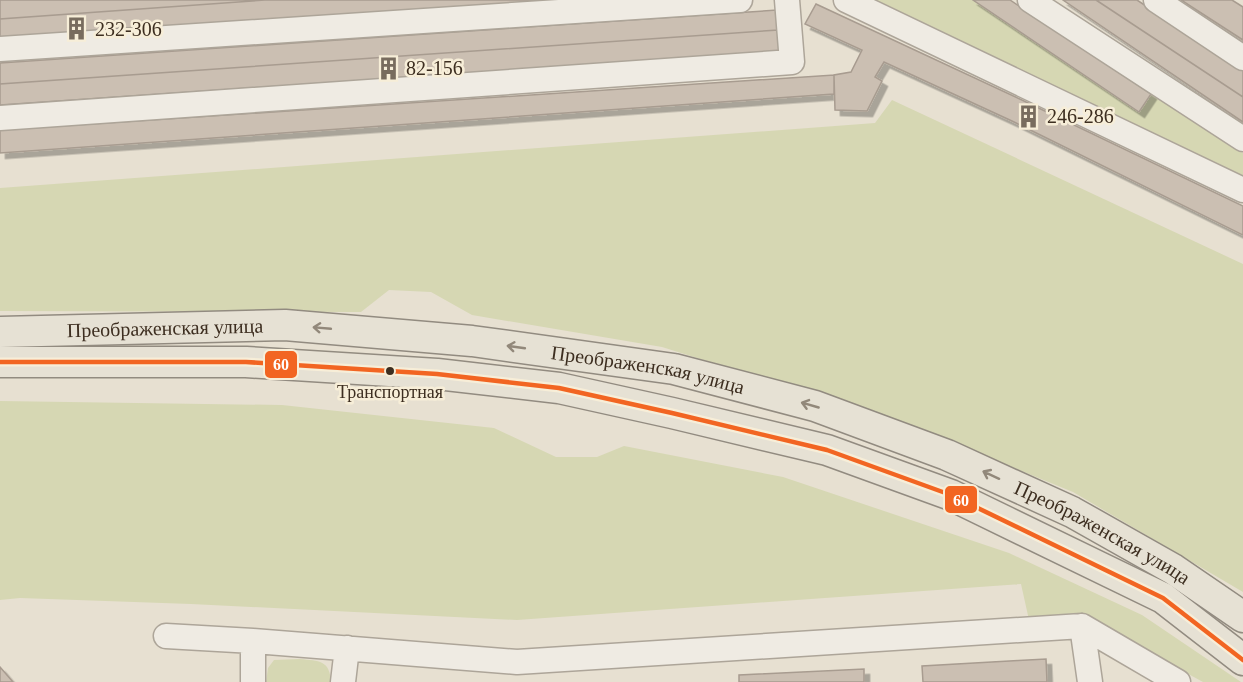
<svg xmlns="http://www.w3.org/2000/svg" width="1243" height="682" font-family="'Times New Roman',serif">
	<style>
		.green { fill: #d6d7b3 }
		.building { fill: #cbbfb2; stroke: #a89c90; stroke-width: 1.5; filter: url(#shadow) }
		.lines { fill: none; stroke-linecap: round; stroke-linejoin: round }
		.minor-casing { stroke: #ada599; stroke-width: 27 }
		.major-casing { stroke: #928b80; stroke-width: 33 }
		.minor { stroke: #efebe3; stroke-width: 24 }
		.major { stroke: #e6e1d4; stroke-width: 30 }
		.bus-1-casing { stroke: #f7eed8; stroke-width: 9 }
		.bus-1 { stroke: #f26522; stroke-width: 4.5 }
		.oneway { stroke: #92887a }
		.bus-dot { fill: #3d2e20; stroke: #f7eed8; stroke-width: 2 }
		.labels { text-anchor: middle; stroke-width: 5; stroke-linejoin: round; paint-order: stroke }
		.bus-label { font-size: 18px; fill: #3d2e20; stroke: #f7eed8 }
		.poi-label { font-size: 20px; fill: #3d2e20; stroke: #f7eed8; text-anchor: start }
		.street-label { font-size: 20px; fill: #3d2e20; stroke: #f7eed8 }
		.line-badge { stroke: #f7eed8; stroke-width: 2 }
		.badge-label { font-size: 16px; text-anchor: middle; font-weight: bold; fill: #fff }
	</style>
	<defs>
		<filter id="shadow"><feDropShadow dx="5.5" dy="5.5" stdDeviation="0" flood-color="#0004"/></filter>
	</defs>
	<rect width="100%" height="100%" fill="#e7e0d1"/>
	<!-- green -->
	<path class="green" d="M870,0H973L1139,111L1151,94L1243,153V182Z
		M892,100L1243,264V592L1073,492L907,424L662,347L472,315L431,292L389,290L361,312L0,311V188L875,123Z
		M0,401L282,405L494,428L556,457H597L624,446L783,477L1009,553L1142,615L1241,682H1203L1082,616L1029,620L1021,584L517,620L191,604L20,598L0,600Z
		M300,659C319,661 330,660 331,682H266L268,668L274,660Z"/>
	<!-- building -->
	<path class="building" d="M0,0H265L0,19Z
		M265,0H574L0,40V19Z
		M973,0H1010L1151,94L1139,112Z
		M1063,0H1096L1243,97V122Z
		M1096,0H1137L1243,70V97Z
		M1181,0H1232L1243,7V40Z
		M816,4L1024,101L1243,206V235L1012,121L884,62L875,77L882,81L867,111L835,110L834,75L851,72L862,50L805,24Z
		M777,10L778,30L0,84V63Z
		M778,30L780,52L0,105V84Z
		M834,75V94L0,153V130Z
		M1046,659L1047,682H923L922,666Z
		M0,667L13,682H0Z
		M864,669V682H739V675Z"/>
	<g class="lines">
		<defs>
			<path id="minor" d="M846,0L1243,190
				M1030,0L1243,139
				M1156,0L1243,58
				M0,49L740,0
				M0,118L792,62L787,0
				M1082,626L1090,682
				M166,636L253,641L517,662L1082,626L1178,682
				M253,682V641
				M343,682L347,648"/>
			<g id="major">
				<path id="s1" d="M0,332L285,325L472,341L674,369L815,406L947,455L1072,512L1173,569L1243,617"/>
				<path d="M0,362H246L437,374L559,388L672,413L827,450L951,495L1163,598L1243,660"/>
			</g>
		</defs>
		<!-- minor casing -->
		<use href="#minor" class="minor-casing"/>
		<!-- major casing -->
		<use href="#major" class="major-casing"/>
		<!-- minor -->
		<use href="#minor" class="minor"/>
		<!-- major -->
		<use href="#major" class="major"/>
		<defs>
			<path id="bus-1" d="M0,362H246L437,374L559,388L672,413L827,450L951,495L1163,598L1243,660"/>
		</defs>
		<!-- bus-1 casing -->
		<use href="#bus-1" class="bus-1-casing"/>
		<!-- bus-1 -->
		<use href="#bus-1" class="bus-1"/>
	</g>
	<!-- one-way arrows -->
	<defs><path id="oneway-shaft" d="M-6 0H5M1.5-3L5.5 0L1.5 3" fill="none" stroke-width="1.6" stroke-linecap="round" stroke-linejoin="round" transform="scale(1.5)"/></defs>
	<g class="oneway">
		<use href="#oneway-shaft" transform="translate(322 328) rotate(-175)"/>
		<use href="#oneway-shaft" transform="translate(516 347) rotate(-172)"/>
		<use href="#oneway-shaft" transform="translate(810 405) rotate(-164)"/>
		<use href="#oneway-shaft" transform="translate(991 475) rotate(-155)"/>
	</g>
	<!-- icons -->
	<defs>
		<symbol id="building-bare" viewBox="-9 -9 18 18"><path d="M-4-6H4V6H1V3H-1V6H-4ZM-2.5-4.3h1.7v1.8h-1.7ZM.8-4.3h1.7v1.8H.8ZM-2.5-1h1.7V.8h-1.7ZM.8-1h1.7V.8H.8Z" fill="#786c5e" stroke="#f7eed8" stroke-width="2.5" paint-order="stroke"/></symbol>
	</defs>
	<g fill-rule="evenodd">
		<use href="#building-bare" x="60" y="12" width="33" height="33"/>
		<use href="#building-bare" x="372" y="52" width="33" height="33"/>
		<use href="#building-bare" x="1012" y="100" width="33" height="33"/>
	</g>
	<!-- markers -->
	<circle class="bus-dot" cx="390" cy="371" r="5"/>
	<g class="labels">
		<!-- bus labels -->
		<g class="bus-label">
			<text x="390" y="398">Транспортная</text>
		</g>
		<!-- poi labels -->
		<g class="poi-label">
			<text x="95" y="36">232-306</text>
			<text x="406" y="75">82-156</text>
			<text x="1047" y="123">246-286</text>
		</g>
		<!-- street labels -->
		<g class="street-label">
			<text dy="7" stroke="none"><textPath href="#s1" startOffset="165">Преображенская улица</textPath></text>
			<text dy="7" stroke="none"><textPath href="#s1" startOffset="651">Преображенская улица</textPath></text>
			<text dy="7" stroke="none"><textPath href="#s1" startOffset="1137">Преображенская улица</textPath></text>
		</g>
	</g>
	<g class="line-badge">
		<rect x="264" y="350" width="34" height="29" rx="6" fill="#f26522"/>
		<rect x="944" y="485" width="34" height="29" rx="6" fill="#f26522"/>
	</g>
	<g class="badge-label">
		<text x="281" y="370">60</text>
		<text x="961" y="506">60</text>
	</g>
</svg>
